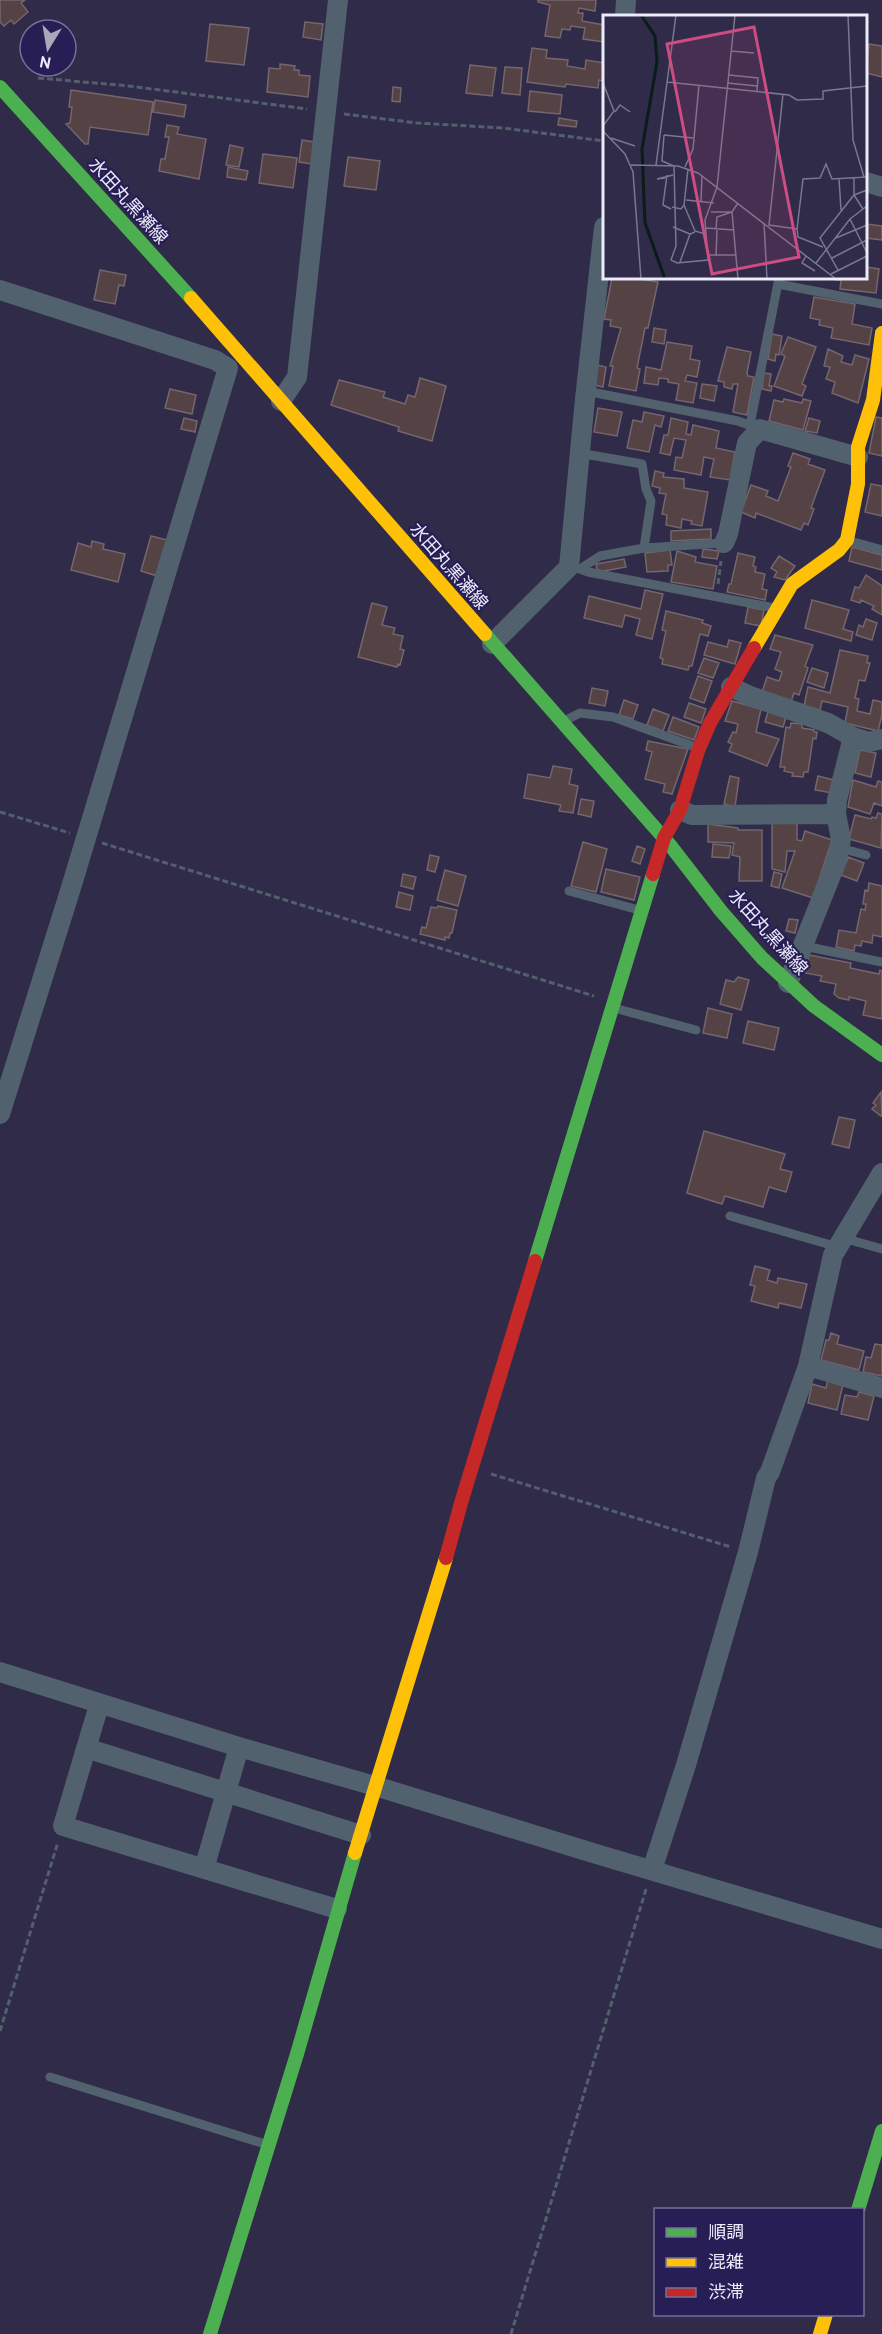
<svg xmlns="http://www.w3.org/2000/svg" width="882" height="2334" font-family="Overpass,'Noto Sans JP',sans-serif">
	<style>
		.building { fill: #544244; stroke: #75666d; stroke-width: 1.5 }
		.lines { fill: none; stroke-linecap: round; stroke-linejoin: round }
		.path { stroke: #545f6c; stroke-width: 3; stroke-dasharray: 6 3; stroke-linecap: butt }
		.lane { stroke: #51626e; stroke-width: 9 }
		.street { stroke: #51626e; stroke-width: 20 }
		.fast { stroke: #4caf50; stroke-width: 14 }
		.slow { stroke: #ffc107; stroke-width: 14 }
		.jam { stroke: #c62828; stroke-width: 14 }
		.labels { text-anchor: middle; stroke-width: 4.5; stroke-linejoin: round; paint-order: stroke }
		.street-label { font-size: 18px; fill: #ebebf9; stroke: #271e56 }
		.inset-river { fill: none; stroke: #091c18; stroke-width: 3 }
		.inset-road { fill: none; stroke: #7a788f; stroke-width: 1.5 }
		.view { fill: #cc4d82; fill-opacity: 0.15; stroke: #cc4d82; stroke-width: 3 }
		.inset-edge { fill: none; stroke: #ebebf9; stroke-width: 3 }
	</style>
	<rect width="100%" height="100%" fill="#2f2b49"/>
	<!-- building -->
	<path class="building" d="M0,0H25L21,3L28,12L14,24L11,20L4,26L0,22Z
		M538,0H596L595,11L579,8L578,13H583L582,21L604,25V42L583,39L585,28L571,26L570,30L562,29L560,38L545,36L550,5L538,2Z
		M305,22L323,24L321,40L303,37Z
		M210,24L249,28L244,65L206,61Z
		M869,44L882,46V77L866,73Z
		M532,48L547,50L546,58L568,60L567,66L585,69L586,60L604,63L603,81L599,80L598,88L566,84L565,87L527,82Z
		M280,64L295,66L294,70H299V75L310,76L308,97L267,92L269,68L280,69Z
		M470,65L496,68L492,96L466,93Z
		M505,67L522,68L520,95L502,93Z
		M393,87L401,88L400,102L392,101Z
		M71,90L153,102L148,135L90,127L88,144H85L66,124L70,123L72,107H69Z
		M530,91L562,95L560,114L528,111Z
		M155,100L186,105L184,117L153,112Z
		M559,118L577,121L576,127L558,125Z
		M167,125L179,127L177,134L206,139L199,179L159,171L161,159H165L169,137H165Z
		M302,140L314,142L312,164L299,162Z
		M230,145L243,148L239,167L226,165Z
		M263,154L297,158L293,188L259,183Z
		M348,157L380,161L376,190L344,186Z
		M228,167L248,171L246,180L227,177Z
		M866,224L882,226V240L866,238Z
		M866,267L879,269L876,293L840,289L841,280H836V278H866Z
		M100,270L126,275L124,286L119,285L115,304L94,300Z
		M612,278H634L658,282L648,328H645L637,368L640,369L636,391L609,386L613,366H610L621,328L610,326L611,320L604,319Z
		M814,297L855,304L852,324L872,328L869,345L831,338L833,328L819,325L820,320L810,318Z
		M654,328L666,330L664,344L652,342Z
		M772,334L782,336L779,355L776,354L775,361L768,359Z
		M788,337L816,347L802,384L806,386L802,396L774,386L785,356L781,354Z
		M667,342L692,346L690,359L700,361L697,377L687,375L685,381L697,383L693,403L676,400L679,384L668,382V379L659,378L658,385L644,383L646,367L661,370Z
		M727,347L751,352L747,373L748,376L754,377L747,415L733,412L738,384H733L732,389L724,387V382L718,381Z
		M828,349L843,356L841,362L852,365L855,355L869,359L858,403L832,393L835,382L826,379L830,367L824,366Z
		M597,365L606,367L603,387L594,385Z
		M764,373L771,374L769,386H772L771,391L762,389Z
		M420,378L446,386L432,441L398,431L399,427L331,405L339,380L385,392L383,397L405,404L408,395L415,397Z
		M702,384L717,386L714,401L700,398Z
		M170,389L196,395L192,414L165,408Z
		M784,399L802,403L803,399L811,401L803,430L769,421L774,400L783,402Z
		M598,408L622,412L617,436L594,432Z
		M644,412L664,416L661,427L655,425L649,452L627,448L633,420L642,422Z
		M876,417L882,418V456L869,453Z
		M184,418L197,421L195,432L181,429Z
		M671,418L688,422L686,434L691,435L693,425L719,431L716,448L735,452L730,480L710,477L714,459L704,457L701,475L674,470L676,457L682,458L686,440L674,438L670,455L660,453L664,435H668Z
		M809,418L820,421L817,433L805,431Z
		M793,453L810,459L808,464L825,470L811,508L814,509L808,525L804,523L801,530L756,513L755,518L741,512L751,485L768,491L766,496L778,501L791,467L788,466Z
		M655,471L664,473L663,477L684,479V488L708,492L702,526L691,524L692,521L682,519L681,528L666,525L667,515L662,514L666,494L659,493L660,488L652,486Z
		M871,484L882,486V516L865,512Z
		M711,529V539L671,541V531Z
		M151,536L167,540L157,576L141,571Z
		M92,541L104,544L103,549L125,554L118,582L71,570L78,543L91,547Z
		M852,547L882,555V570L849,561Z
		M703,549L719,551L717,559L702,557Z
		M670,550L672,565H668V571L647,572L645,553Z
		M677,551L696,557L695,562L717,566L713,589L671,582Z
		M738,553L755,557L753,566L756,567L755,572L765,574L762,589L767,590L765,600L727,592L729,584H731Z
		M779,556L795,566L785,580L774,577L777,572L771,568Z
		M624,559L626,567L604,571L597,570L596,564Z
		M866,575L882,586V615L872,609L874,606L861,600L860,603L851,600L855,587L859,588Z
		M645,590L663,594L652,639L636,635L640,619L625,615L622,627L584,618L589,596L641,609Z
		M812,600L849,610L843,629L853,632L851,641L805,628Z
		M372,603L387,607L382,625L395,628L393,634L403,636L400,649L404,650L400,665L398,664L397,667L358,657Z
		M748,607L764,610L761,626L745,623Z
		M666,611L703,620L702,623L711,626L708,636L700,634L692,666H689L688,670L662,664L663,659L660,658L666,631L662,630Z
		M866,619L877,623L872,640L856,635L859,625L863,627Z
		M775,635L813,645L805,666L808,668L799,695L794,693L791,702L762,692L767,677L779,681L782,672L775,669L781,652L770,649Z
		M729,640L741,643L735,664L704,655L708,642L727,647Z
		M840,650L868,656L867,663H870L865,681L859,680L855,698L859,699L857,711L870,714L873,700L882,702V715L878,731L845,723L848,707L822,701L820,710L804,706L808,687L830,693Z
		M704,658L719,663L713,678L698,673Z
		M812,668L828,673L824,688L807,682Z
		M698,676L712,681L704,703L690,698Z
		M592,688L608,691L605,706L589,703Z
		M624,700L638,705L633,719L619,715Z
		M732,701L761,709L756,732L779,739L767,766L729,751L732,744L728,742L733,732L736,733L738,724L725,721Z
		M689,703L706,709L701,723L684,717Z
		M653,709L669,715L663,731L647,725Z
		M769,709L787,714L783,727L765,722Z
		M673,717L699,727L694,740L668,731Z
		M791,723L802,724V728L814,730V732H817L816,739L813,738L808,772H804L803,777L792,776L793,773L784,771L785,767H780L786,727L790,728Z
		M648,741L688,749L672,794L663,792L665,784L645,779L652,752L646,750Z
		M860,750L876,753L871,777L855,773Z
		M553,766L572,769L569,784L578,786L573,813L559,811L561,805L524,798L528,774L550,778Z
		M730,776L739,778L735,807L724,804Z
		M818,776L834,780L832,793L815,790Z
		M853,780L876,787L878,781L882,782V806L874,803L870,814L848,807Z
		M581,799L594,801L591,817L578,814Z
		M878,813L882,814L881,848L849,839L855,815L871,819L872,817L876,818Z
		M772,820H797V840L802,841L805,831L832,840L813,898L782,888L795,851H787L785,872L772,869Z
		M708,824L738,828V830H762V881H739L740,857L732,855L734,843L708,842Z
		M583,842L607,849L596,892L571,886Z
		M713,844L731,846L729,858L712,857Z
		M637,846L645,849L640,864L632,861Z
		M430,855L439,857L435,872L427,870Z
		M848,857L864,863L857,881L841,875Z
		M606,869L640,877L634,900L601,892Z
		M445,870L466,876L458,906L437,900Z
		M774,872L782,874L779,888L771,886Z
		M403,874L416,877L413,889L401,886Z
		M869,883L882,886V937L873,935L872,943L862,941L861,946L855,945L854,951L836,947L839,930L856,933L861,909L865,910L866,904H863L865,890L868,891Z
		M399,892L413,896L410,910L396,907Z
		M438,906L457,910L452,933H450L449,938L445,937V940L420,934L422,927L426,928L431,907L437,908Z
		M789,919L798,920L795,933L786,931Z
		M809,955L851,963L850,968L879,974L880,970L882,971V1019L863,1015L866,1001L849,997V1000L839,998L834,994L836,984L820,981L822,976L805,973Z
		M738,977L749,980L741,1010L720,1004L726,980L734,982Z
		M708,1008L732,1014L727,1038L703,1033Z
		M748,1021L779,1028L774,1050L743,1043Z
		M881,1092L882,1114L881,1116L872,1109L876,1105L873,1103Z
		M839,1117L855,1120L849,1148L832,1144Z
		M704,1131L785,1154L780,1169L792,1172L786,1192L769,1187L763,1207L725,1196L722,1204L687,1193Z
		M755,1266L770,1270L767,1280L777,1283L778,1278L807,1284L801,1308L779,1303L778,1308L751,1301L755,1286L750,1285Z
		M831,1333L839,1336L837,1344L864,1351L859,1370L821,1360L826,1340H829Z
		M875,1344L882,1345V1376L863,1372L866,1357L871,1358Z
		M828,1380L843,1384L837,1410L808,1403L812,1384L826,1388Z
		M859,1392L874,1396L868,1420L841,1414L845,1395L857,1397Z"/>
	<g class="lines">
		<!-- path -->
		<path class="path" d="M38,78L129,86L307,109
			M344,114L417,123L503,128L604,141
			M718,584L721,561
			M0,812L70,833
			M102,843L594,996
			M491,1474L731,1547
			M0,2031L58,1842
			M511,2334L647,1886"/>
		<!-- lane -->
		<path class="lane" d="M778,284L882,304
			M586,391L738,421L760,429
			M750,425L779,278
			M579,453L642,464L646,489L651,501L644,548
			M850,541L882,550
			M577,568L580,569L600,556L644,548L724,543
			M580,569L588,572L775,608
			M566,720L580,713L613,717L698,748
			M840,848L866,855
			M569,891L639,910
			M804,946L882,962
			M614,1008L696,1030
			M730,1216L838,1247
			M843,1238L882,1249
			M50,2077L265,2144"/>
		<!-- street -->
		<path class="street" d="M625,16L626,0
			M866,182L882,187
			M0,290L215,360L228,368L70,891L0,1114
			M281,401L297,377L338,0
			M724,543L728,534L747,443L760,429L858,457
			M492,644L569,567L585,399L604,227
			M731,687L750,696L828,723L853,737L869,742L882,739
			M680,810L692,815L836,814
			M788,983L837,860L841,839L836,814L837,800L853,737
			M808,1366L882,1388
			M0,1672L239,1747L375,1786L593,1853L882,1939
			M99,1705L63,1826L337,1909
			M86,1748L361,1835
			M204,1869L239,1747
			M652,1870L686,1765L748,1552L766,1478L770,1472L808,1366L833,1255L882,1173"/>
		<!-- fast -->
		<path class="fast" d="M0,87L191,298
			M485,634L670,845L721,911L762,958L814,1006L882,1055
			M535,1261L653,874
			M858,2210L882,2131
			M210,2334L297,2054L355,1853"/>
		<!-- slow -->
		<path class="slow" d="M191,298L485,634
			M754,648L792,584L839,550L847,540L858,484V447L873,400L882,333
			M355,1853L446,1558
			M820,2334L826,2314"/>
		<!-- jam -->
		<path class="jam" d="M653,874L664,838L680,810L698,751L710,723L754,648
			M446,1558L461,1503L535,1261"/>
	</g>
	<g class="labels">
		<!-- street labels -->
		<g class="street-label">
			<text transform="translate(128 201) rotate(48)" y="6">水田丸黒瀬線</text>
			<text transform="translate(449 566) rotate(49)" y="6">水田丸黒瀬線</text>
			<text transform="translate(768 932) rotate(48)" y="6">水田丸黒瀬線</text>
		</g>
	</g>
	<!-- overview -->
	<g transform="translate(603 15)">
		<rect width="264" height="264" fill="#2f2b49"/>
		<path class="inset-river" d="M38,0L52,21L54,47L39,134L42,208L62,264"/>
		<path class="inset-road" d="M245,0L250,125L261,162M128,36L151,38M126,60L155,63L154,76M64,67L186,80L194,85L220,84V76L264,71M0,68L11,96L0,111M125,68L154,71M180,79L166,210L194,214L200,164L217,163L223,149L229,164L264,162M12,97L17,90L27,97M0,116L22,139L30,157L38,264M61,120L59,146L71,151L73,231L68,245L74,248L105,245L102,205L114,172L132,0M61,120L90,123M8,123L32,131M28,150L75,151L95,158L233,264M53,150L73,0M82,152L90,134L96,70M64,160L60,190L68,194M62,163L54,164L70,160M251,163V180L260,194M236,164L238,195M83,185L111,188M98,186L99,160M135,188L129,197L135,264M81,190L92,216L102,219M69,192L78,194L81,190L85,154M108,197H128M247,204L264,238M161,208L164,264M70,212L87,219M103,213L131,215M113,214L114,202L129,197M194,214L195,222L220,232M233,223L264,210M104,240H133M113,241L114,215M203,241L199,248L212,256M229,243L264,225M77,247L87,219L92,217M213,248L247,204L264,191M235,255L217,223L251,180L264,175M228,259L264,241"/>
		<path class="view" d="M151,12L196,242L109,259L64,29Z"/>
		<rect width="264" height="264" class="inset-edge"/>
	</g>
	<!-- legend -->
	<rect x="654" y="2208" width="210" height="108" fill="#271e56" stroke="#757097" stroke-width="1.5"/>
	<rect x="666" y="2228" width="30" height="9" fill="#4caf50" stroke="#757097" stroke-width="1.5"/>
	<text x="708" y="2238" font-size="18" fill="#ebebf9">順調</text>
	<rect x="666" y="2258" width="30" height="9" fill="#ffc107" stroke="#757097" stroke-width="1.5"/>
	<text x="708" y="2268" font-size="18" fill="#ebebf9">混雑</text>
	<rect x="666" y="2288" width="30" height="9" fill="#c62828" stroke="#757097" stroke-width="1.5"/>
	<text x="708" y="2298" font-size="18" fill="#ebebf9">渋滞</text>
	<!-- north arrow -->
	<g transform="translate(48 48) rotate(191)"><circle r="28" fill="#271e56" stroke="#757097" stroke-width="1.5"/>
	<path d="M0-4.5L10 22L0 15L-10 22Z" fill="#a9a8bb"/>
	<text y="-9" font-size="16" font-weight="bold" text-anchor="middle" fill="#ebebf9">N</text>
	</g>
</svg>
